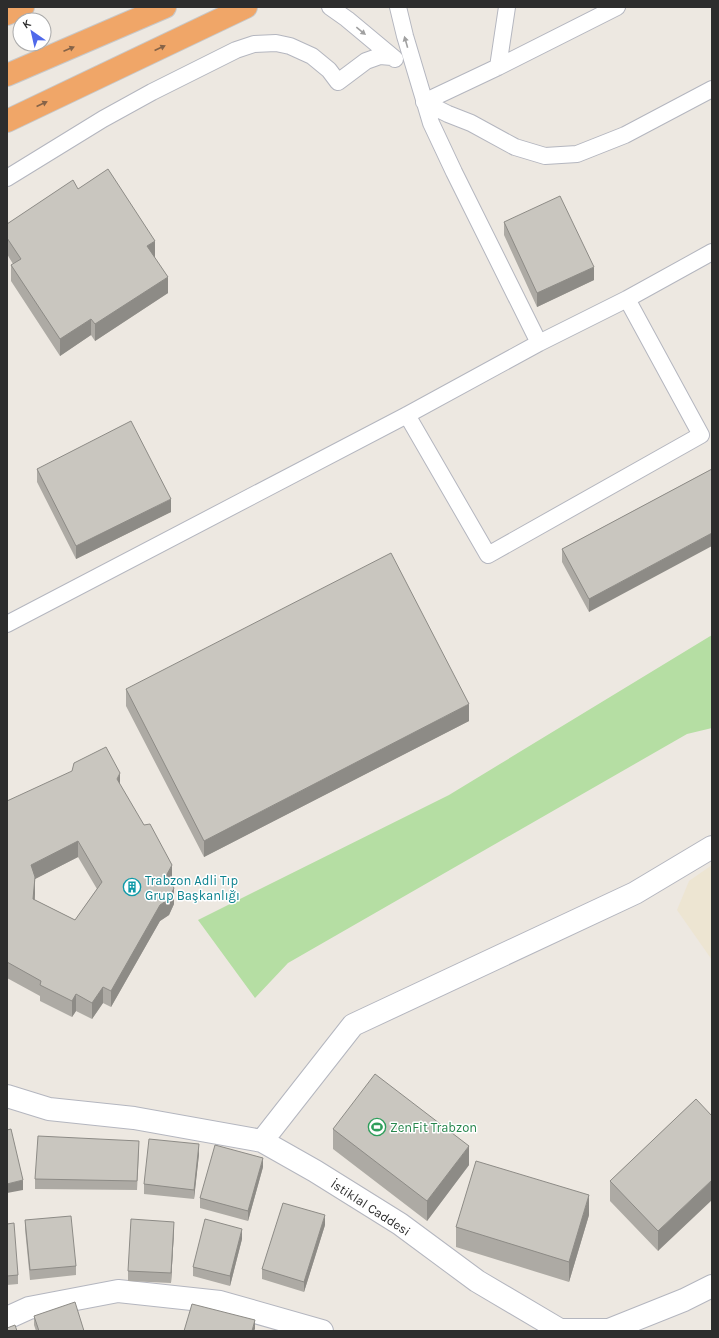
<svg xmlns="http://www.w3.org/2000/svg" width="719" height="1338" font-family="Karla,sans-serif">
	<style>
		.education { fill: #ede5d2 }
		.green { fill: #b5dea3 }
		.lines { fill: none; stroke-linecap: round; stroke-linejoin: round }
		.lane-casing { stroke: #b4b6bf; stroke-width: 18 }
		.street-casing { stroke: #b4b6bf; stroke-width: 24 }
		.highway-casing { stroke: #c8c8c8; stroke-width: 24 }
		.lane { stroke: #fff; stroke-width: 16 }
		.street { stroke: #fff; stroke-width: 22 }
		.highway { stroke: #f0a668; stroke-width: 22 }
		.wall { fill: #adaaa4; fill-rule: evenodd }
		.shaded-wall { fill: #8d8b86 }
		.building { fill: #c9c6bf; stroke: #8d8b86; fill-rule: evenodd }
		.oneway { fill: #a0a0a0 }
		.oneway2 { fill: #856348 }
		.labels { text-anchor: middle; stroke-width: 3; stroke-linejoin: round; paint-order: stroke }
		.culture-label { font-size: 13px; fill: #0d838f; stroke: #fff; text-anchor: start }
		.leisure-label { font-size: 13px; fill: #27864d; stroke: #fff; text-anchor: start }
		.street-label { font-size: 13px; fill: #2d2d2d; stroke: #fff }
	</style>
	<rect width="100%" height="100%" fill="#ede8e1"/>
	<!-- education -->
	<path class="education" d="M712,865V960L677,910L689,881Z"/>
	<!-- green -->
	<path class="green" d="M712,635V728L687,734L288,963L255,998L198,920L449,795Z"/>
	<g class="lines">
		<defs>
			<path id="lane" d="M330,7L347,19L395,59
				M398,7L405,36L431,123L454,172L539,343
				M498,67L507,7
				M424,102L448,114L471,123L515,147L545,156L577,154L625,135L712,89
				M424,102L498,67L617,7
				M7,178L103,119L152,92L236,50L254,44L276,43L290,46L312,56L329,70L338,82L366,61L380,56L392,57
				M407,415L488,555L701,435L627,299
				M7,624L407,415L539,343L627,299L712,252"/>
			<path id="street" d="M7,1096L49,1109L134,1118L262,1141L315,1171L400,1224L477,1281L560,1330H609L684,1300L712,1286
				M262,1141L353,1025L635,893L712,847
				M7,1318L29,1308L118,1291L220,1302L322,1331"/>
			<path id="highway" d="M7,14L23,7
				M7,75L165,7
				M7,121L246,7"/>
		</defs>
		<!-- lane casing -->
		<use href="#lane" class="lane-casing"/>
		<!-- street casing -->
		<use href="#street" class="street-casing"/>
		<!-- highway casing -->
		<use href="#highway" class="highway-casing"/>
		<!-- lane -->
		<use href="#lane" class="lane"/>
		<!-- street -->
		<use href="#street" class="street"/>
		<!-- highway -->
		<use href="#highway" class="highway"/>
	</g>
	<!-- wall -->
	<path class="wall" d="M78,189L155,257H154L168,293L95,341L91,335L60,356L11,281V265L13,264L7,254V224Z
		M504,222L594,280L537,307L504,235Z
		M37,469L171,512L76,559L37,482Z
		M712,469L589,612L562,562V549Z
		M126,689L469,721L204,857L126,706Z
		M120,785L172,881L171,883L174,904L169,915L160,921L111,1007L103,1003L92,1019L76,1011L72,1017L40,1001V996L7,978V801ZM78,857L97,889L75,920L35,900V879Z
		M696,1099L658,1251L610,1201V1181Z
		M333,1129L469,1165L427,1221L333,1149Z
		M139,1151L137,1190L35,1189V1179Z
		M199,1154L194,1199L144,1194V1184Z
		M263,1167L248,1221L200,1208V1198Z
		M589,1215L569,1282L456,1247V1227Z
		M25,1220L76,1266V1275L30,1280L25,1229Z
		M7,1224L18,1275V1284L7,1285Z
		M325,1225L304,1292L262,1279V1269Z
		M174,1231L171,1283L128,1281V1271Z
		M242,1239L230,1286L193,1276V1267Z
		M34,1316L84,1331H36L34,1325Z"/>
	<!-- shaded-wall -->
	<path class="shaded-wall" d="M155,241V257L147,262V246Z
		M594,267V280L537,307V293Z
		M168,277V293L95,341V324Z
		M91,319V335L60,356V339Z
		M171,499V512L76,559V546Z
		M712,533V546L589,612V599Z
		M469,704V721L204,857V841Z
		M120,773V789L117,779Z
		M78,841V857L35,879V894L33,916L31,865Z
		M172,865V881L166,892V876Z
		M174,888V904L169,915L160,921L111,1007V991L160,905Z
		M103,987V1003L92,1019V1003Z
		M76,994V1011L72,1017V1001Z
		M199,1144V1154L194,1199V1190Z
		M469,1146V1165L427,1221V1201Z
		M263,1158V1167L248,1221V1211Z
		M23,1180V1190L7,1193V1184Z
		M712,1180V1200L658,1251V1231Z
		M589,1195V1215L569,1282V1262Z
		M325,1215V1225L304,1292V1282Z
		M174,1222V1231L171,1283V1273Z
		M242,1229V1239L230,1286V1276Z
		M255,1320V1329L254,1331H252Z"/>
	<!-- building -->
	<path class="building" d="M108,169L155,241L147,246L168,277L95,324L91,319L60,339L11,265L21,259L7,238V224L73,180L78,189Z
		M560,196L594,267L537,293L504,222Z
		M131,421L171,499L76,546L37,469Z
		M712,469V533L589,599L562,549Z
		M391,553L469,704L204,841L126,689Z
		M106,747L120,773L117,779L144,825L150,824L172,865L166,876L174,888L169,899L160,905L111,991L103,987L92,1003L76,994L72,1001L40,985L41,981L7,962V801L72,771L74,763ZM78,841L102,882L75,920L33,899L35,877L31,865Z
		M375,1074L469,1146L427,1201L333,1129Z
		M696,1099L712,1116V1180L658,1231L610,1181Z
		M11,1129L23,1180L7,1184V1130Z
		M38,1136L139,1141L137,1181L35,1179Z
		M149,1139L199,1144L194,1190L144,1184Z
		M215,1145L263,1158L248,1211L200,1198Z
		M476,1161L589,1195L569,1262L456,1227Z
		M283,1203L325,1215L304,1282L262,1269Z
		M71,1216L76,1266L30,1270L25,1220Z
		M131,1219L174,1222L171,1273L128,1271Z
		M205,1219L242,1229L230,1276L193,1267Z
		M14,1223L18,1275L7,1276V1224Z
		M75,1302L84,1331H39L34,1316Z
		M192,1304L255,1320L252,1331H184Z
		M15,1325L17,1331H7V1328Z"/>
	<!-- one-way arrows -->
	<defs><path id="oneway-solid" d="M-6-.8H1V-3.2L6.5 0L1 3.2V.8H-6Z"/></defs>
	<g class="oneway">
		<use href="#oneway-solid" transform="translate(361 31) rotate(39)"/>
		<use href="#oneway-solid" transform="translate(406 42) rotate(-106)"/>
	</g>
	<g class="oneway2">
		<use href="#oneway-solid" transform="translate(160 48) rotate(-25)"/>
		<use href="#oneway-solid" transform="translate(69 49) rotate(-23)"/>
		<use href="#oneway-solid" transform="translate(42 104) rotate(-25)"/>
	</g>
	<!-- icons -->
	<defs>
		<symbol id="building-ring" viewBox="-11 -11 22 22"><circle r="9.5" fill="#fff" stroke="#0f9aa8" stroke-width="1.5"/><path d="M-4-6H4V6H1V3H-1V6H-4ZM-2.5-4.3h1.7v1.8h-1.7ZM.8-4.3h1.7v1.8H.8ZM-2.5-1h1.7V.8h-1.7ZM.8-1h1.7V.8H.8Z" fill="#0f9aa8"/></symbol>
		<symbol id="stadium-ring" viewBox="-11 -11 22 22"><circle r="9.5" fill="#fff" stroke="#2e9e5b" stroke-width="1.5"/><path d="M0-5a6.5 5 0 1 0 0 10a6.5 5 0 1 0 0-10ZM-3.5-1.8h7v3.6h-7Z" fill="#2e9e5b"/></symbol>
	</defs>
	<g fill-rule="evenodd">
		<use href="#building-ring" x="122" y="877" width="20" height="20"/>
		<use href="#stadium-ring" x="367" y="1117" width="20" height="20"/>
	</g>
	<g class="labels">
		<!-- culture labels -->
		<g class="culture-label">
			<text x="145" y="885">Trabzon Adli Tıp<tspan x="145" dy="15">Grup Başkanlığı</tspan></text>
		</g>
		<!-- leisure labels -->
		<g class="leisure-label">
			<text x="390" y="1132">ZenFit Trabzon</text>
		</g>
		<!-- street labels -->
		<g class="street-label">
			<text transform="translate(371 1207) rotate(33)" y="5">İstiklal Caddesi</text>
		</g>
	</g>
	<!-- border -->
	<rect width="719" height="1338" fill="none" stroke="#2d2d2d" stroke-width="16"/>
	<!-- north arrow -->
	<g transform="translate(32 32) rotate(326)"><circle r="19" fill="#ffffff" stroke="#ababab"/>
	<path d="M0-3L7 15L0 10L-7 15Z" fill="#5069ea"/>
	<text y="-6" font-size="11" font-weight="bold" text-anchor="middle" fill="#2d2d2d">K</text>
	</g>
</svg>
